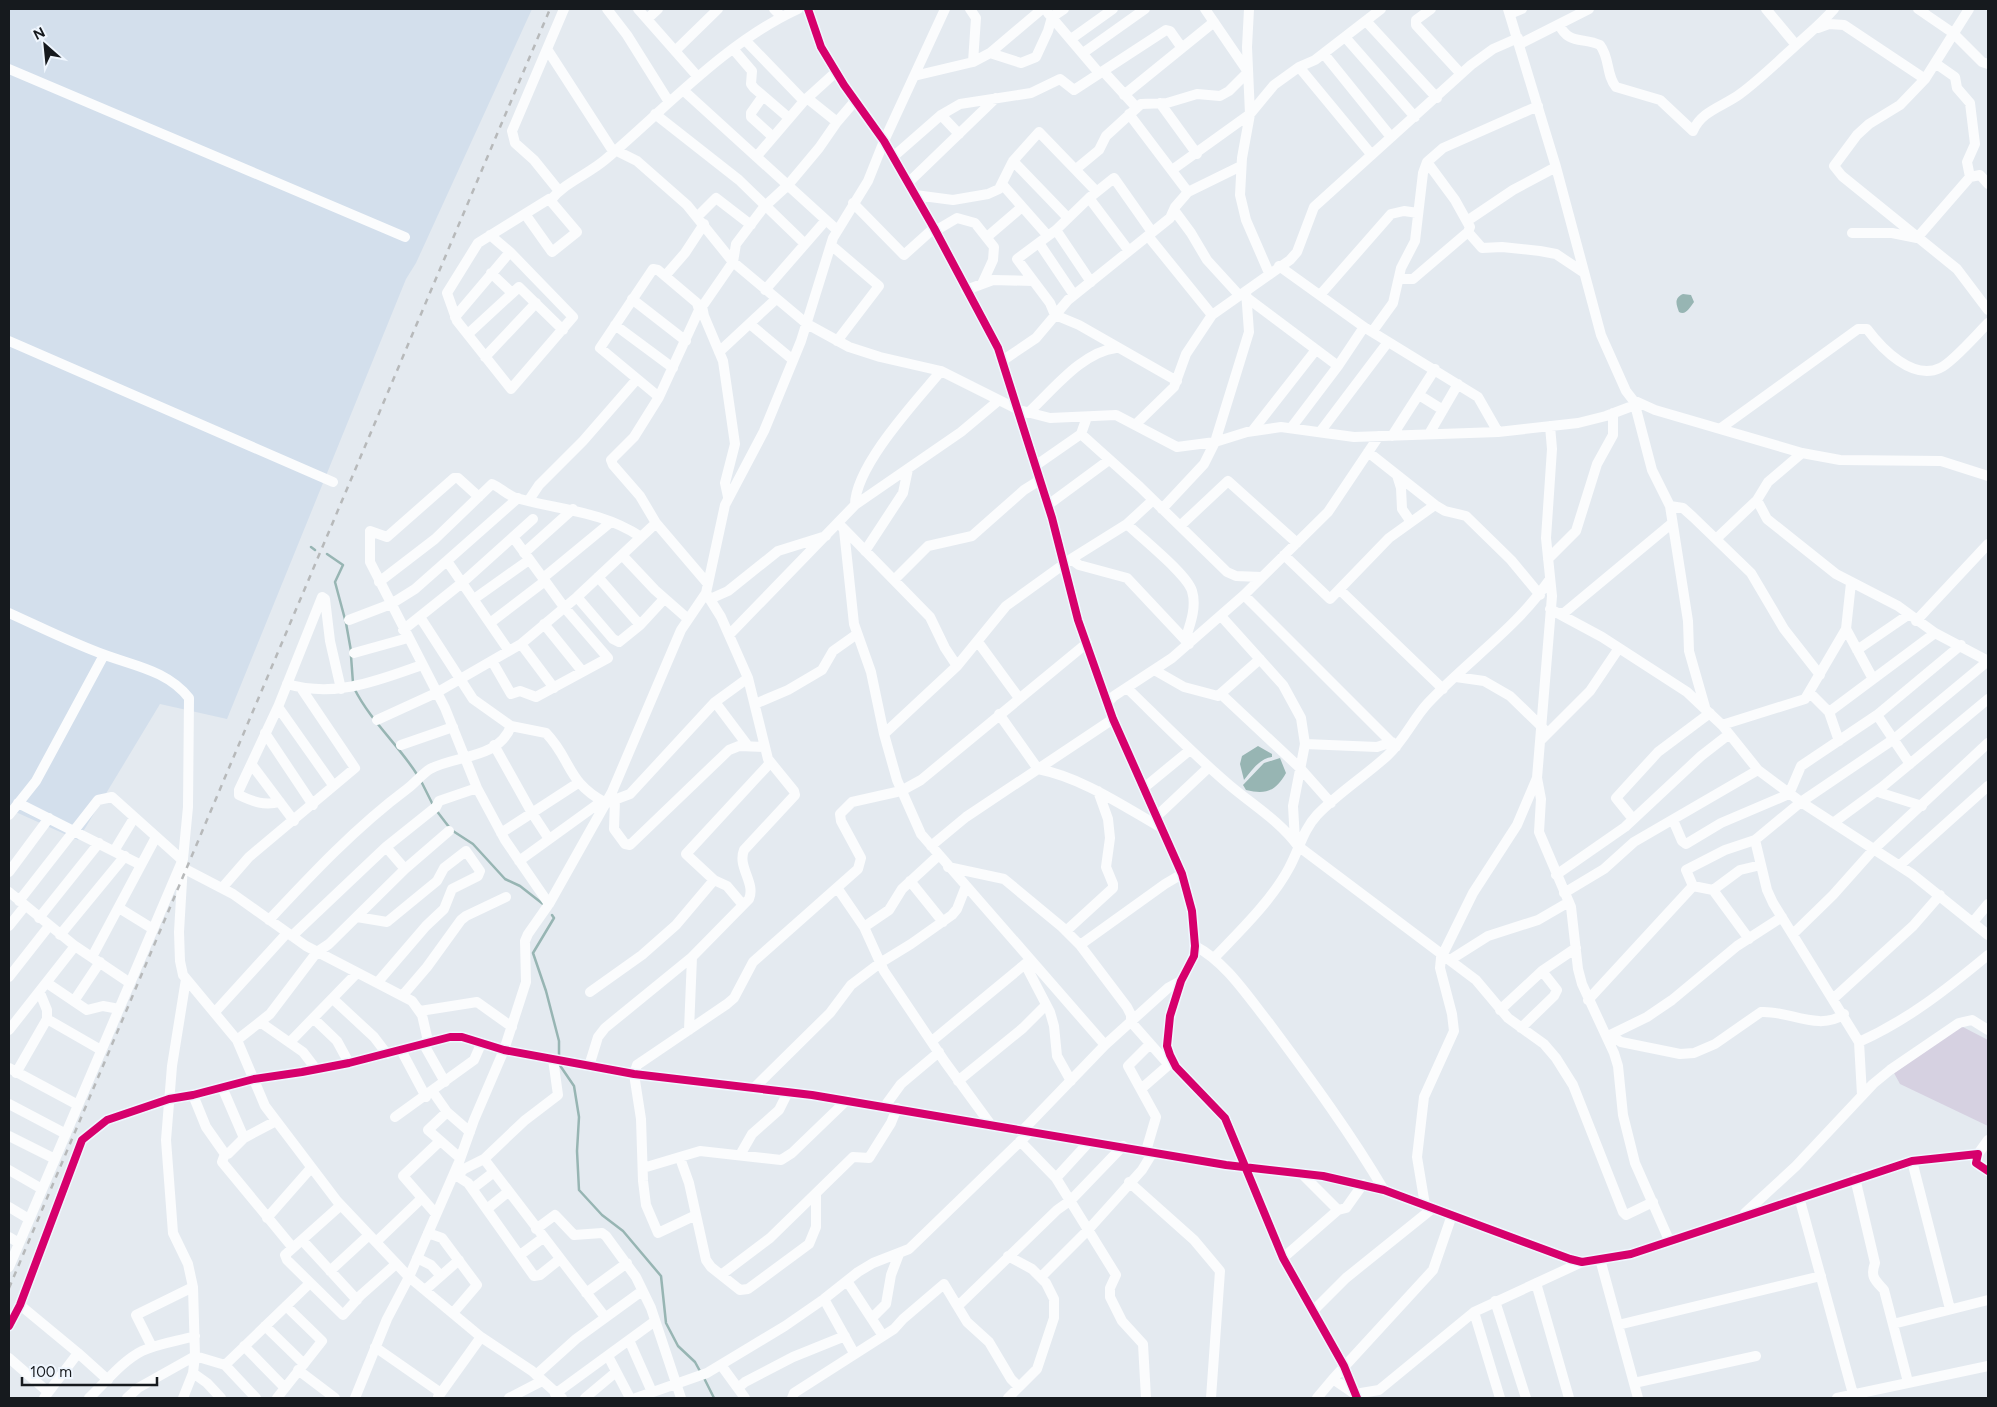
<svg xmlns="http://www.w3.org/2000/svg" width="1997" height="1407" font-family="Figtree,sans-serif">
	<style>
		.built { fill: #d3dfec }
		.green { fill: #d6d1e1 }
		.water { fill: #97b5b3 }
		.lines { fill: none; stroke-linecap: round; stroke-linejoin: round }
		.stream { stroke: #97b5b3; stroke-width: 2.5 }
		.minor { stroke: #fbfcfd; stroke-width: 10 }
		.rail { stroke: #b7b9ba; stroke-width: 2.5; stroke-dasharray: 6 6; stroke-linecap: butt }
		.cycleway-casing { stroke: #eff6fe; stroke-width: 11 }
		.cycleway { stroke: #d6006c; stroke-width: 8 }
	</style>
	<rect width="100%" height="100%" fill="#e4eaf0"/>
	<!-- built -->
	<path class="built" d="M9,9H532L416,263L406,279L227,719L160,704L78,840L9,809Z"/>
	<!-- green -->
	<path class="green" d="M1961,1026L1988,1040V1126L1900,1084L1894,1073Z"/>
	<!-- water -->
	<path class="water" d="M1683,294L1691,295L1694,302C1690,307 1686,316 1679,312C1676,304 1674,298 1683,294Z
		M1258,746L1272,754V757C1260,758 1251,771 1244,780L1240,764L1242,756Z
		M1280,758L1286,773C1276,791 1266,795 1246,790L1243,785L1264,763Z"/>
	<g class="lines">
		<!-- stream -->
		<path class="stream" d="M311,547L315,550
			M327,554L343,565L335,582L346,623L351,651
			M351,656L353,683
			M354,688C371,722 399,745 418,776
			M421,781L433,805
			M436,810L449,827
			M453,831L473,844L505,879L520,886L543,904
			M552,915L554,918L533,953L546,991L559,1041V1056
			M559,1064L574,1086L579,1117L577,1151L579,1190L602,1215L623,1231L661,1276L666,1323L678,1346L695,1362L701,1373
			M704,1378L714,1398"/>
		<!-- minor -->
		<path class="minor" d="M607,9L627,35L669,102
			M638,9L698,77
			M774,9L781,16
			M808,9L821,47L844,85L884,141L934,228L998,348L1052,518L1078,620L1113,719L1182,874L1192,911L1195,946L1194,956L1181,981L1170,1016L1167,1046L1170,1055L1176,1067L1225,1118L1283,1258L1344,1366L1357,1398
			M970,9L976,18L973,62
			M1249,9L1247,47L1250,114L1242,158L1240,195L1246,220L1269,273
			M1431,9L1416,20V25L1461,74
			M1508,9L1556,167L1601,335L1626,391L1633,400L1655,410L1802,453L1840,460L1941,461L1988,476
			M1766,9L1796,45
			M1918,9L1953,33L1982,62L1988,64
			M1969,9L1925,79L1900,105L1869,124L1857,135L1834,166L1842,176L1957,269L1988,310
			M1048,13L1099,73
			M1510,14L1522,9
			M647,19L658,9
			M1366,21L1437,98
			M1559,24C1568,45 1583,37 1600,45C1610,58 1606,75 1616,87L1660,100L1693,131C1701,111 1724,106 1740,94C1759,80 1775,64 1793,48C1807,35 1821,24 1834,9
			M1818,28L1829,24L1844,25L1925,79
			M1345,37L1415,117
			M1071,39L1113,9
			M746,41L804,101
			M1520,44L1589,9
			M547,49L611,148L637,161L687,205L733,262L807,324L849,347L880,357L941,371L1019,410L1050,418L1116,415L1177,447L1215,442L1247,432L1281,427L1354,437L1498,432L1578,423L1606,416L1635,405H1642
			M734,50L752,71L751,84L754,88L789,118
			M675,51L718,9
			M990,53L1021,63L1036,57L1048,31L1052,17L1064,9
			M1083,53L1145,9
			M1324,54L1391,137
			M1935,63L1955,77L1957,88L1970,103L1975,144L1967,162L1970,177L1980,175L1988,184
			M1299,67L1371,154
			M9,69L405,237
			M1103,71L1136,107
			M914,76L973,62L990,53L1042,9
			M683,90L837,230
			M1124,95L1214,22
			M763,96L751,113V117L773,137
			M807,98L837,122
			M1160,103L1197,154
			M655,114L739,180L804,243
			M1129,114L1188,192
			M941,115L959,134
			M757,156L804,101L836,72
			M893,157L941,115L960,104L1031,93L1060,79L1074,90L1166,30L1170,31L1182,48
			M1013,161L1068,218
			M1427,162L1455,200L1470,227L1468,232L1482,248L1502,247L1540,251L1556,254L1583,272
			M1076,169L1099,150L1106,136L1141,104L1167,103L1197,94L1220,96L1229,91L1248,72L1205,9
			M1172,170L1250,114L1274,85L1299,67L1315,60L1381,9
			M908,183L996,98
			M1002,184L1048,236
			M559,191L534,160L515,143L512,131L564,9
			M915,195L953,200L988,194L999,189L1013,161L1039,132L1096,191
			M1089,198L1129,251
			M551,200C565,182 589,174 606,159C666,108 726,42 798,9
			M853,203L904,255L934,228
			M1174,210L1191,233L1207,260L1239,295
			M697,217L716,198L751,225
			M1467,221L1513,190L1556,167
			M1056,230L1091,282
			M935,231L957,218L975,223L994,247L993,260L982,284
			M1152,232L1114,178L1089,198L1056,230L1017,259L1050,303L1055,315L1079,325L1177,381
			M1852,233H1892L1917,238L1970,177
			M490,235L510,252L573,317L511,389L457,321L447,293L478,243L549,199L577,232L552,252L525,214
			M1148,236L1212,315
			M987,237L1022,207
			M1039,243L1074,295
			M831,245L879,286L837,341
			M1279,266L1364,327L1478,397L1498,432
			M491,273L512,293
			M665,276L685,253L704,224
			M1399,279H1413L1468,232
			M765,290L826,220
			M966,290L993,280L1033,281
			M1320,295L1391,214L1404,211L1418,213
			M1246,297L1338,366
			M632,299L686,341
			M702,306L704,316L723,361L735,444L725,483L728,497
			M699,307L704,304L733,262L736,244L764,207L788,185L819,148L837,122L855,101
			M455,317L510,252
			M615,325L673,368
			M751,325L793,360
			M1372,332L1393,303L1401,268L1415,241L1423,173L1427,162L1443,148L1538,106
			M468,334L519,287L563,330
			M9,341L333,482
			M719,352L776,299
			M485,357L536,303
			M1002,361L1036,338L1068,300L1170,218L1175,207L1188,192L1241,166
			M1419,395L1443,410
			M659,397L600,348L653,269L658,270L697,303L699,310L659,397L634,437L611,460L613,465L640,496L656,523L708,584
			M1635,405L1652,470L1670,506L1688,621L1689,651L1705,707
			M1028,413C1053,390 1082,352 1116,348
			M1135,425L1174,387L1186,354L1212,315L1290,260L1297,252L1314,207L1471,65L1493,49L1518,38
			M1291,428L1338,366L1364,327
			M1721,428L1858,329H1867C1882,349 1913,381 1940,368C1952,363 1978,333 1988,323
			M1253,430L1315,351
			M1320,432L1388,342
			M1081,434L1140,487L1227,572L1236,576L1261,577
			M1429,434L1458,384
			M1392,436L1435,369
			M1368,452L1435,505L1445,511L1466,516L1511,560L1540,595
			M1035,466L1081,434L1087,417
			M1397,475L1401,488L1402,509L1411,522
			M479,497L458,478H454L387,537L370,531V562L445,708L477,788L505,840L549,904
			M529,500L539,485L583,441L637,379
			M1757,500L1767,519L1836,574L1898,606L1935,633L1988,661
			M855,505C855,466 916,401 941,371
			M1048,505L1109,460
			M1670,506L1683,508L1693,517L1751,573L1784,629L1820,675
			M1162,509L1204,464L1215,442L1249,332L1246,291
			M1127,524C1141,538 1187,574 1192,591C1197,607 1190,625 1185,640
			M1180,526L1228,481L1297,543
			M842,527L930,617L945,648L957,666
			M844,530L854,624L871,672L884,734L897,780L921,834L1105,1045
			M1717,538L1757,500L1768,482L1802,453
			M865,551L903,493L908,469
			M524,553L573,509
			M622,555L655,590L688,619
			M1284,555L1330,599L1389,538L1435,505
			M1071,559L1079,565L1127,578L1189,644
			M1548,559L1576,531L1597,464L1613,435V413
			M447,561L509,651
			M598,577L640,625
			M543,578L611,522
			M894,580L928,546L972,536L1024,490L1040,480
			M379,582L435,539L492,484C501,488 507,495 516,498C559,510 602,511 641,537
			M1340,590L1443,689
			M1244,595L1396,747
			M577,597L613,639L619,642L640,625L664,599
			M474,599L529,560
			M710,599L728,591L778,551L826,536
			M1550,609L1602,637L1687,692L1722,725L1758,770L1801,802L1912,874L1988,935
			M9,613C40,627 72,643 105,655C135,666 168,671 189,698L188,807L183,859L9,1267
			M1560,613H1564L1671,524
			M1221,616L1283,685L1301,718L1305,744L1293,806L1295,840
			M420,617L473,699L511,726L546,733C572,760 566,782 606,803L630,794L715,702L748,678
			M349,620L391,604L415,589L518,498
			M1916,621L1988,544
			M490,623L545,581
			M544,624L582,671
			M1846,629L1873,679
			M403,630L463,582L533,519
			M729,635L855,505L961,432L998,401
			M978,642L1019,698
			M521,644L554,688
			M1857,650L1908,615
			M354,653L408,638
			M492,661L511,694L520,691L536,697L608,658L564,607L513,537
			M1156,671L1184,687L1218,696L1260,659
			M1456,677L1484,681L1510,696L1543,728
			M287,684C335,698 377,681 422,665
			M1127,688C1160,720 1192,753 1227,783C1251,804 1279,820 1298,846L1476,980L1508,1018L1544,1044L1556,1058L1573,1085L1623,1212L1626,1215L1653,1202
			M1810,693L1829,712L1839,741
			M1222,695L1300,768L1331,803
			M715,702L748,746
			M1107,703L1114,696L1172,658L1244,595L1328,512L1379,436
			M755,704L788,690L822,670L833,651L857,634
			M278,707L333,785
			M1829,712L1935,633
			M999,714L1038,769C1083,778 1123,806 1162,828
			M1877,715L1910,764
			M377,720L436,693L521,644L577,597L656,523
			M1722,725L1805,699L1846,629L1851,583
			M265,733L313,805
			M884,734L957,666L1006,606L1071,559L1127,524L1153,500
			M1541,740L1590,691L1619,648
			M1305,744L1377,747L1392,742
			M401,745L453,727
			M494,745L532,813L549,839
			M252,765L294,821
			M1537,778L1541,799L1539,832L1571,907L1578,969L1582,984L1614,1053L1618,1066L1623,1115L1635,1163L1669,1240
			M1145,787L1190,750
			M1882,787L1881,793L1922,806
			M615,800L614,829L625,844L630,845L729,750L739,746L764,747
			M280,802C264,806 254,802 239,795V790L278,707L322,597L325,599L330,641L341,689
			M18,803L141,865
			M9,815L36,781L104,655
			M1157,816L1209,767
			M1633,819L1616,798L1658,752L1710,713
			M1673,820L1682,841L1686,844L1721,823L1789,794L1801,766L1877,715L1961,645
			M1833,823L1882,787L1988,699
			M501,833L578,783
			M1755,840L1767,890L1773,903L1859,1042L1862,1095
			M931,846L966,817L1113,719
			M386,847L405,869
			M114,851L134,818
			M519,861L602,801
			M1900,865L1988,786
			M948,867L1004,879L1062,927L1080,945L1127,1007L1131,1015V1022L1169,1065
			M183,868L233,894L306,946L412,1001L422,1015L428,1041
			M9,872L49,818
			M1556,875L1625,827L1701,756L1728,735
			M910,881L943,922
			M1693,886L1686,870L1725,850L1755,840L1801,802L1894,739L1988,661
			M222,888L249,857L355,768L301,688
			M838,889L864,927L884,971L945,1062L991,1125
			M1713,890L1749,939
			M9,892L75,946L130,983
			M1564,893L1604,869L1634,842L1758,770
			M19,901L98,800L112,797L180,858L183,864L179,932L180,961L183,975L237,1040L265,1106L337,1201L409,1277L481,1337L532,1371L562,1398
			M743,905L727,886L714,880L686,854L770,763
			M119,908L153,929
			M357,917L387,922L437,881L444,868L466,851L480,871L478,876L452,889L444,909L426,926L377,983
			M39,918L99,843
			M269,920C312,874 356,827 407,789C415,783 422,774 430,769C456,755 499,759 511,726
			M1973,922L1988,904
			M9,926L25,906
			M864,927L889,910L902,889L939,855
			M1066,931L1113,888V884L1106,867L1110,838L1108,819L1098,791
			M1793,934L1833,895L1874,849L1988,743
			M60,935L125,856
			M292,936L386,847L436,807L439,801L477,788
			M1080,945L1165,884L1182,874
			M1195,946C1226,962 1248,997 1269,1023C1309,1077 1350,1132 1384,1190
			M92,957L156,837
			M1214,958C1239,932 1272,900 1289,868C1299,850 1303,830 1317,815C1338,793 1365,776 1387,756C1404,741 1413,719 1428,703C1468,660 1517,628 1550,579
			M1450,960L1488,936L1538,920L1569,902
			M1025,964L1050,1012L1054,1026L1057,1056L1071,1081
			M9,977L49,926
			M47,983L87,1010L103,1006L119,1009
			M590,992L642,955L676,925L714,880
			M403,995L427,967L461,920L466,916L506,897
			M1834,998L1913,926L1940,895
			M333,999L374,1037L387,1054
			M1588,1000L1693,886L1713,890L1740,870L1761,865
			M74,1001L100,962
			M1500,1010L1542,971L1576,948
			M420,1011L477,1002L512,1027
			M215,1012L287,933
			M47,1019L101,1050
			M314,1019L337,1041L349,1063
			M260,1022L303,1052L316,1069
			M1521,1028L1554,996L1557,990L1542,971
			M9,1030L75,946
			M689,1030L692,957
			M1610,1035L1621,1042L1680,1054L1694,1053L1715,1044L1761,1012C1788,1010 1819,1032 1844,1014
			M1608,1036L1647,1017L1672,1000L1737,946L1782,917
			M237,1040L270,1014L317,952L329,944L405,869L449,831
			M932,1041L1030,960
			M290,1042L356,974
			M1859,1042C1908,1020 1947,989 1988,955
			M423,1043L445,1082
			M401,1050L426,1097
			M589,1066L598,1037L605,1028L692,957L749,899C756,883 737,867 744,850L795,795L794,791L768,759L748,678L721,617L706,593
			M9,1068L78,1105
			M16,1073L47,1019V1010L40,993
			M958,1081L1023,1028L1046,1005
			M222,1087L244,1138
			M754,1088L830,1013L851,985L880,963L911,944L952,915L957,909L966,886
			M1141,1089L1172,1062
			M433,1092L447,1112L470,1132
			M193,1095L206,1127L225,1154
			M9,1104L66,1134
			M885,1106L901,1084L939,1052
			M447,1112L428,1130L460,1158
			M395,1117L474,1060L481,1044
			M276,1121L244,1138L228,1154H225L222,1162L293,1248
			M1023,1130L1105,1045L1168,988L1181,981
			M9,1136L55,1159
			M1020,1141L1056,1178L1116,1275L1110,1288V1297L1122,1321L1143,1344L1146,1398
			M1146,1151L1156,1117L1128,1066L1150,1044
			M1978,1154L1988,1140
			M740,1155L752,1134L779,1110L788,1092
			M680,1158L689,1183L706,1260L711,1267L740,1290L748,1289L809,1244L816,1227V1195
			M484,1159L605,1317
			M1912,1161L1950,1309
			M643,1168L700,1151L781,1160L792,1153L847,1100
			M9,1170L42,1189
			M1301,1173L1338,1210
			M454,1174L468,1183L534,1276L540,1275L560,1259
			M457,1176L464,1169L484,1159L524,1121L558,1095L553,1059
			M1056,1178L1089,1142
			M1855,1178L1875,1263C1870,1277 1875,1280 1884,1290L1908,1382
			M1129,1182L1194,1240L1220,1271L1211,1398
			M472,1189L494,1172
			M1799,1197L1853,1394
			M341,1205L285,1255L287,1260L343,1315L361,1295L396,1264
			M1425,1205L1417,1157L1424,1097L1454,1031L1452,1014L1440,968L1441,958L1473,893L1517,825L1537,778L1552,596L1546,538L1552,449L1550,426
			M9,1207L29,1219
			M487,1209L508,1192
			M1745,1213L1796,1166L1873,1084L1890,1070L1959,1023L1972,1020L1988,1030
			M436,1214L403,1176L439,1142
			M696,1215L658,1233L646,1205L643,1181L641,1119L634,1074L637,1065L727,1004L734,998L753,962L858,869L861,858L841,821L840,814L852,802L901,791L921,780L1087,643
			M267,1218L311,1168
			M536,1229L555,1215L574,1235L602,1233L606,1236L636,1277L651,1308L681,1398
			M428,1233L442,1238L477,1285L453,1313
			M9,1237L19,1243
			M302,1240L357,1300
			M376,1242L421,1199
			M520,1255L543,1238
			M1008,1256L1032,1269L1046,1283L1054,1299V1318L1037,1369L1008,1398
			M417,1258L431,1265L441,1276
			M1283,1258L1338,1210L1346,1208L1363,1184
			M1600,1259L1638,1398
			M330,1271L369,1235
			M721,1275L770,1238L853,1157L869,1158L891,1123L897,1108
			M1041,1277L1088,1230L1142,1170L1153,1152
			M847,1281L883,1336
			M1536,1283L1569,1398
			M425,1290L459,1260
			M586,1293L627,1263
			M824,1299L854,1353
			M1495,1301L1526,1398
			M20,1305L78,1353L108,1380
			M959,1305L1057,1210L1071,1200L1123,1146
			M1313,1311L1346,1278L1433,1208
			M1474,1312L1500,1398
			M872,1318L886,1304L891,1275L899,1254
			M1893,1324L1988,1300
			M1618,1325L1821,1276
			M9,1326L20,1305L82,1140L107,1120L169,1099L193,1095L254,1079L302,1072L349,1063L450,1037H462L504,1050L634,1074L812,1095L1226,1165L1323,1176L1384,1190L1570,1259L1582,1262L1631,1254L1912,1161L1978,1154L1976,1163L1988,1171
			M265,1326L304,1364
			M629,1340L652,1392
			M244,1346L285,1388
			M152,1347L136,1315L193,1287
			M375,1347L441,1393
			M608,1356L630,1398
			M9,1358L48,1392
			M225,1365L310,1283
			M721,1365L745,1398
			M298,1370L335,1398
			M193,1373L207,1383L221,1398
			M536,1375L576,1339L642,1291
			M1333,1379L1433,1270L1452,1215
			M1634,1383L1756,1356
			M738,1388L745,1382L793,1357L845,1336
			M555,1394L655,1321
			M438,1397L481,1337
			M44,1398L78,1353
			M89,1398C105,1383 122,1361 142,1351C159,1343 178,1341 195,1336
			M127,1398L138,1388L195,1356L225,1365L256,1398
			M183,1398L193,1373L195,1356L193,1287L188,1264L173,1233L166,1140L172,1066L186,979
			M277,1398L322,1341L286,1306
			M355,1398L387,1319L409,1277L459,1162L474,1120L504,1050L526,982L525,941L528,934L549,904L612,792L681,630L706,593L725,505L764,431L801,341L833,238L868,181L884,141L945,9
			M509,1398L542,1381
			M585,1398L616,1372
			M636,1398L707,1373L785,1326L824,1299L858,1272L873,1263L909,1249L1031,1131
			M792,1398L794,1393L894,1329L903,1319L944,1284L967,1322L989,1342L1011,1379L1019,1387
			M1317,1398L1333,1379L1355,1394L1379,1390L1474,1312L1582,1262
			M1837,1398L1988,1366"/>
		<!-- rail -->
		<path class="rail" d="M9,1288L550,9"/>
		<defs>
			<path id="cycleway" d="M808,9L821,47L844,85L884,141L934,228L998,348L1052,518L1078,620L1113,719L1182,874L1192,911L1195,946L1194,956L1181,981L1170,1016L1167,1046L1170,1055L1176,1067L1225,1118L1283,1258L1344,1366L1357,1398
				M9,1326L20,1305L82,1140L107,1120L169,1099L193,1095L254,1079L302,1072L349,1063L450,1037H462L504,1050L634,1074L812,1095L1226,1165L1323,1176L1384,1190L1570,1259L1582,1262L1631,1254L1912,1161L1978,1154L1976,1163L1988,1171"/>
		</defs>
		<!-- cycleway casing -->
		<use href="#cycleway" class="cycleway-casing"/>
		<!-- cycleway -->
		<use href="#cycleway" class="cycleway"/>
	</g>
	<!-- border -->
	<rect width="1997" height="1407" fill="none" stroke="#161a1e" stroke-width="20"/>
	<!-- north arrow -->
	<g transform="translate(45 45) rotate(333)" stroke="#eff6fe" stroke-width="4" paint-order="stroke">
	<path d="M0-4L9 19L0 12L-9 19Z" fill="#161a1e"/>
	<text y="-8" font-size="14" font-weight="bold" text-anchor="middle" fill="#161a1e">N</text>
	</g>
	<!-- scale -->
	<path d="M22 1377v8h135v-8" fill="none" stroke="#161a1e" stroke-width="2.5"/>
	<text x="30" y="1377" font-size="15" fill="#161a1e" stroke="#eff6fe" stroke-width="4" paint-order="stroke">100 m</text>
</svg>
